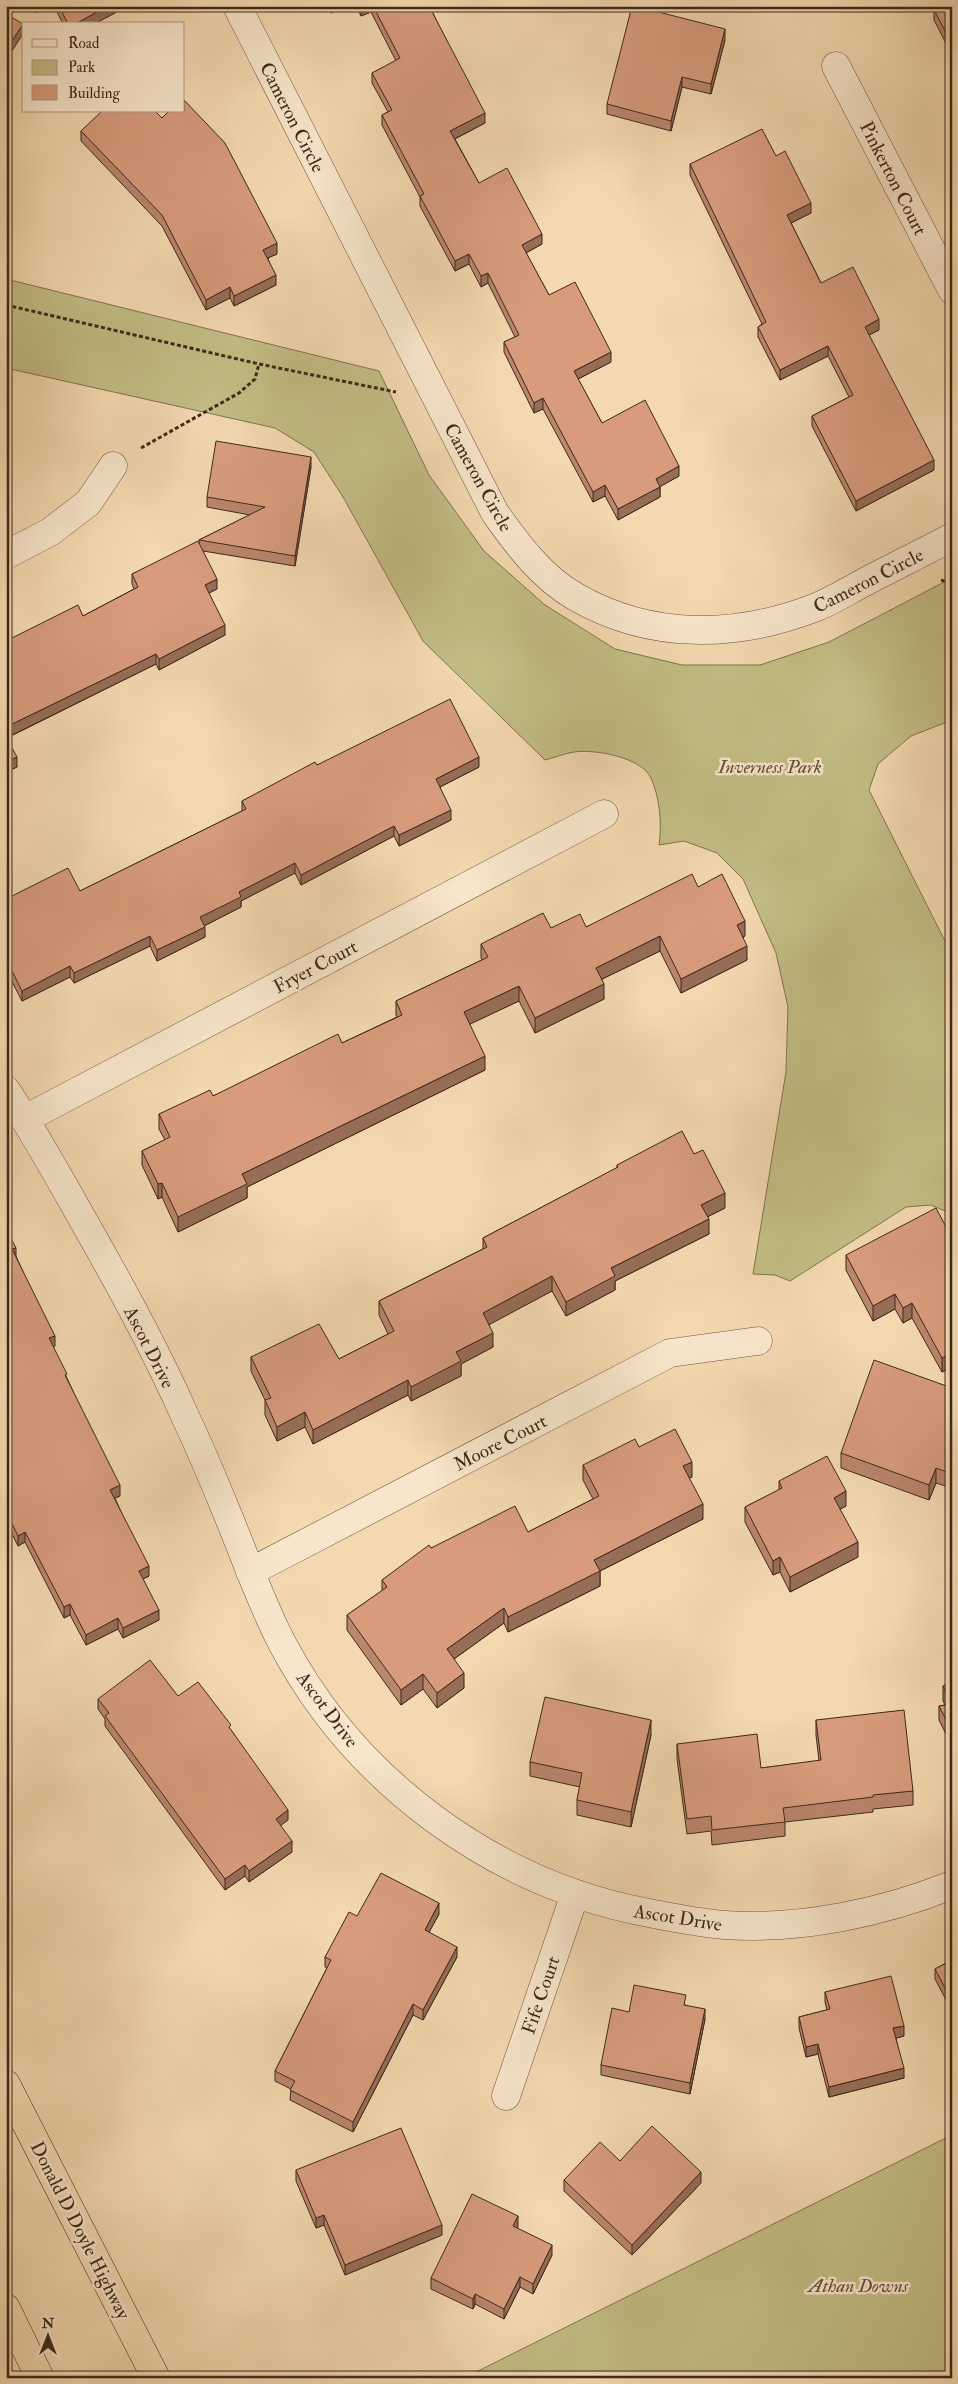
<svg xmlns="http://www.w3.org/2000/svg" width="958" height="2384" font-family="'IM FELL Double Pica',serif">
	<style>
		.green { fill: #c3bd86; stroke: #817350 }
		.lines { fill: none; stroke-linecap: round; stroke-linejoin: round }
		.minor-casing { stroke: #6c5540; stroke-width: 29 }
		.highway-casing { stroke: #3f291a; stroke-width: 29 }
		.path { stroke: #3f291a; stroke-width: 3; stroke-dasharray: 4 2.5; stroke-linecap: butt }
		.minor { stroke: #f8e6cc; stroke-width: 28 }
		.highway { stroke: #f4d9b0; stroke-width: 28 }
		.wall { fill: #ba866c; stroke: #3f291a }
		.shaded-wall { fill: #976d58; stroke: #3f291a }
		.building { fill: #d89c7d; stroke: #3f291a }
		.labels { text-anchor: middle; stroke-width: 5; stroke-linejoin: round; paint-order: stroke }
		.street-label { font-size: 19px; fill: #3f291a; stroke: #f8e6cc }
		.park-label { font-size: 19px; font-style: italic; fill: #604e35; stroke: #f8e6cc }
	</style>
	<rect width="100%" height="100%" fill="#f4d9b0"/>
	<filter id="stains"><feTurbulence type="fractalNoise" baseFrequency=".004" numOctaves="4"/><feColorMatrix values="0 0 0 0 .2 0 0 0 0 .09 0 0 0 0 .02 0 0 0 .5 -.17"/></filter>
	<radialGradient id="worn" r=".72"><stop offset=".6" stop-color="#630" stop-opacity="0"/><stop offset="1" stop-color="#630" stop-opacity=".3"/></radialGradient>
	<!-- green -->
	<path class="green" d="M6,279L379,371L429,475L484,551L545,605L615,649L682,665H760L829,642L952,578V720L911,736L878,764L869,790L952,955V1214L931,1205L906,1207L790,1281L775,1275L753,1274L786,1072L788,1007L776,953L743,879L717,853L684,841L659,845C662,824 660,798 651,778C641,757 595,749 574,752C565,753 554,758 545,760L423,641L343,497L314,452L275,428L6,368Z
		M952,2135V2378H464Z"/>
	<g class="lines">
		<defs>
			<path id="minor" d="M237,6L495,513C517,544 542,578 576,597C651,640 736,638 814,608C830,602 846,592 861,584C891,568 922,553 952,537
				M836,66L952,290
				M6,555L50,532L88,503L113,466
				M6,1090C32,1129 55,1170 78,1211C116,1278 154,1346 185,1416C200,1448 214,1481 227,1513C245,1556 260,1601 282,1643C355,1782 494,1884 649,1913C674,1918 699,1923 725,1925C800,1930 882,1913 952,1885
				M25,1119L604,814
				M250,1572L670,1353L758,1341
				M506,2096L575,1894"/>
			<path id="highway" d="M6,2084L156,2378
				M6,2308L40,2378"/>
		</defs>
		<!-- minor casing -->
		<use href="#minor" class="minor-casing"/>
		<!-- highway casing -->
		<use href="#highway" class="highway-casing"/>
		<!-- path -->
		<path class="path" d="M6,305L259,364L396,392
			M141,448L239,393L255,379L259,364
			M941,580L952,584"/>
		<!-- minor -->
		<use href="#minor" class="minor"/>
		<!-- highway -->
		<use href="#highway" class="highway"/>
	</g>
	<!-- wall -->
	<path class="wall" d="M34,6H41L37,13Z
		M54,6H128L94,24H63Z
		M327,6H345L331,13Z
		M356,6H436V9L432,11L485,123L455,139L479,183L542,244L526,253L549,295L611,362L578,379L602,423L679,476L660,486V497L618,520L605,496L593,502L543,409L534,413L504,352V342L515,337L488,283L481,287L469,264L455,271L420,206V197L382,125V115L388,112L372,83V73L396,61L371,12L361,16Z
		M935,6H952V55L934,20V10L936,9Z
		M725,40L711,94L682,87L671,131L607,114V104Z
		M81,131L277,254L268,258L276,285L234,306L230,298L206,310L162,226L81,141Z
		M776,156L811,213L791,223L821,283L879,330L869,335L934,470L856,511L812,426V416L849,397L828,356L780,380L758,337V327L762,324L690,175V164Z
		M311,467L295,566L203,551L217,589L209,593L225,635L159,670L156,664L7,738L17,767L6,772V641L83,616L134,589L132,584V574L199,544V540L250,515L207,507V497Z
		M317,765L479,767L440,787L451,820L399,846L394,836L301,885L295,873L241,901V907L204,926L205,937L157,961L150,946L74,983L70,977L22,1001L6,970V899L80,891L242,811V801Z
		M698,887L745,936L743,937L747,960L681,993L660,951L602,979L604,999L535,1033L519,1001L469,1024L485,1070L247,1187V1198L178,1232L162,1197L158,1199L142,1165V1151L165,1140L159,1129V1114L213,1096L342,1043L397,1017L396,1015V1001L482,960L481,958V944L551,928L586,927Z
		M694,1154L725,1208L707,1217L709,1234L615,1281V1290L566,1316L552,1291L489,1324L493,1347L461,1364V1376L411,1401L408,1395L313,1444L305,1427L277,1441L265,1415V1400L251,1371V1357L339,1359L388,1334L379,1315V1301L483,1249V1238L617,1168V1165Z
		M6,1229L16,1256L55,1346L53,1347L67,1378L120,1496L115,1498L149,1576L143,1579L159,1620L123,1638L118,1629L86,1645L70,1615L64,1618L25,1542L18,1546L6,1522Z
		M952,1238V1367L942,1372L912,1318L903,1323L895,1309L873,1321L846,1270V1255Z
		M952,1388V1488L936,1483L929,1500L841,1468V1453Z
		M639,1447L692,1477L689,1478L703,1519L600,1571V1586L508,1632L504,1623L454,1659L464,1688L437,1708L423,1689L401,1705L347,1630V1615L382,1591V1580L431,1548L528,1532L593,1499L583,1480V1465Z
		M779,1481L846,1506L840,1509L858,1557L790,1592L780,1572L773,1575L745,1522V1507L779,1490Z
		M952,1682V1746L939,1720V1706L945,1705L943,1701V1686Z
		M178,1696L231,1730L288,1820L280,1825L292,1852L249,1882L245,1876L225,1890L105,1726V1719L98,1709V1699Z
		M816,1720L913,1791V1805L873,1809V1812L785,1822V1836L712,1845L711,1831L687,1834L677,1759V1744L761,1768L819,1761L816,1735Z
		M651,1735L631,1827L577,1815V1800L580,1787L530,1776V1762Z
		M439,1914L429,1932L457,1957L423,2020L413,2015L353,2132L290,2100L291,2089L275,2081V2071L327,1968L325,1967V1957L357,1916Z
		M952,1960V2011L935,1979V1969Z
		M825,1992L904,2036L896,2038L904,2078L829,2097L818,2054L806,2057L799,2028V2017L827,2010L825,2002Z
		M686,2005L705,2019L690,2094L601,2075V2065L629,2012Z
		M620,2161L701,2183L632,2255L564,2191V2180Z
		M296,2170L442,2235L345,2275L324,2225L316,2228L296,2181Z
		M518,2227L517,2228L552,2255L533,2294L520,2287L504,2319L475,2304L473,2309L431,2289V2278Z"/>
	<!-- shaded-wall -->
	<path class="shaded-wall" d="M37,6H41L37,13Z
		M108,6H128L94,24H75Z
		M331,6H345L331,13Z
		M361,6H371V12L361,16Z
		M427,6H436V9L427,14Z
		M696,6H703L696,10Z
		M23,24V34L6,60V50Z
		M725,29V40L711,94V84Z
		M682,77V87L671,131V121Z
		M485,113V123L450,141V131Z
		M811,203V213L787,225V215Z
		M542,234V244L522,255V245Z
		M277,243V254L263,260V250Z
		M469,254V264L455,271V261Z
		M488,273V283L481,287V276Z
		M276,275V285L234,306V296Z
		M230,287V298L206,310V300Z
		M879,319V330L865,337V327Z
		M828,346V356L780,380V370Z
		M611,352V362L574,381V371Z
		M543,398V409L534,413V403Z
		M311,457V467L295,566V556Z
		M934,460V470L856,511V501Z
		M679,466V476L656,489V479Z
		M605,485V496L593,502V492Z
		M660,487V497L618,520V509Z
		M217,579V589L205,595V585Z
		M225,625V635L159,670V659Z
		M156,654V664L6,738V727Z
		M17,757V767L6,772V762Z
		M479,757V767L436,789V779Z
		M451,810V820L399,846V835Z
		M394,826V836L301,885V875Z
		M295,863V873L241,901V907L200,928V917L239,892Z
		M745,921V936L737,940V925Z
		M205,927V937L157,961V950Z
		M150,936V946L74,983V973Z
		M660,936V951L596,982V968Z
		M747,946V960L681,993V979Z
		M70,966V977L22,1001V991Z
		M604,984V999L535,1033V1018Z
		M519,986V1001L464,1027V1012Z
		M485,1056V1070L247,1187V1198L178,1232V1217L242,1174Z
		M162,1183V1197L158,1199V1184Z
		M725,1193V1208L701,1220V1205Z
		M709,1219V1234L615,1281V1290L566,1316V1302L611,1268Z
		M16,1248V1258L12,1249Z
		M552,1276V1291L483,1328V1313Z
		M895,1294V1309L873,1321V1306Z
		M912,1303V1318L903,1323V1308Z
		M493,1333V1347L461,1364V1376L411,1401V1387L456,1352Z
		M55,1336V1346L49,1349V1338Z
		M952,1353V1367L942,1372V1358Z
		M408,1380V1395L313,1444V1430Z
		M305,1412V1427L277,1441V1427Z
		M692,1462V1477L683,1481V1466Z
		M936,1468V1483L929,1500V1485Z
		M120,1485V1496L110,1500V1490Z
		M846,1491V1506L834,1512V1498Z
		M703,1504V1519L600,1571V1586L508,1632V1617L594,1560Z
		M25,1532V1542L18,1546V1536Z
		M858,1542V1557L790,1592V1577Z
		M780,1557V1572L773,1575V1561Z
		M149,1566V1576L139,1581V1571Z
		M70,1604V1615L64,1618V1607Z
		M504,1608V1623L447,1664V1649Z
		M159,1610V1620L123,1638V1628Z
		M118,1618V1629L86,1645V1635Z
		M464,1673V1688L437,1708V1693Z
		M423,1674V1689L401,1705V1690Z
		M651,1720V1735L631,1827V1812Z
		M288,1810V1820L276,1829V1819Z
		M292,1841V1852L249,1882V1871Z
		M245,1865V1876L225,1890V1879Z
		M439,1903V1914L425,1940V1930Z
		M457,1947V1957L423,2020V2010Z
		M413,2004V2015L353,2132V2122Z
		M705,2009V2019L690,2094V2083Z
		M904,2026V2036L893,2039V2028Z
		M818,2044V2054L806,2057V2047Z
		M904,2068V2078L829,2097V2087Z
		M701,2172V2183L632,2255V2245Z
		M324,2215V2225L316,2228V2218Z
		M518,2216V2227L513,2236V2226Z
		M442,2225V2235L345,2275V2265Z
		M552,2245V2255L533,2294V2284Z
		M520,2277V2287L504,2319V2309Z
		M475,2294V2304L473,2309V2299Z"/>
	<!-- building -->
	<path class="building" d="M59,6H108L75,24H68Z
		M373,6H429L485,113L450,131L479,183L507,168L542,234L522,245L549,295L575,282L611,352L574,371L602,423L645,400L679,466L656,479L660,487L618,509L605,485L593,492L543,398L534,403L504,342L519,335L488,273L481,276L469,254L455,261L420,196L424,194L382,115L392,110L372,73L400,58Z
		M632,6H635L725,29L711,84L682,77L671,121L607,104Z
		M940,6H952V44L934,10L940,7Z
		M6,14L23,24L6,50Z
		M184,100L225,143L277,243L263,250L276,275L234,296L230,287L206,300L162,215L81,131L102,111H155L162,118L169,111H184Z
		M762,129L776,156L785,151L811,203L787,215L821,283L853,267L879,319L865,327L934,460L856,501L812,416L853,395L828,346L780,370L758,327L766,322L690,164Z
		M216,441L311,457L295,556L199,540L265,507L207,497Z
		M198,541L217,579L205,585L225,625L159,659L156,654L6,727V641L78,605L83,616L138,587L132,574Z
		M450,699L479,757L436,779L451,810L399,835L394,826L301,875L295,863L239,892L241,897L200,917L205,927L157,950L150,936L74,973L70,966L22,991L6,959V899L68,868L80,891L246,809L242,801L315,762L317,765Z
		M6,737L17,757L6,762Z
		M692,874L698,887L722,874L745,921L737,925L747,946L681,979L660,936L596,968L604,984L535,1018L519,986L464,1012L485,1056L242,1174L247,1184L178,1217L162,1183L158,1184L142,1151L170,1137L159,1114L210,1090L213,1096L338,1034L342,1043L402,1015L396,1001L488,957L481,944L543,913L551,928L580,914L586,927Z
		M682,1131L694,1154L703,1150L725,1193L701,1205L709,1219L611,1268L615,1276L566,1302L552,1276L483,1313L493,1333L456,1352L461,1361L411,1387L408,1380L313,1430L305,1412L277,1427L265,1400L271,1398L251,1357L319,1324L339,1359L394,1331L379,1301L487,1247L483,1238L618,1167L617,1165Z
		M936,1208L952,1238V1353L942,1358L912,1303L903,1308L895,1294L873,1306L846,1255Z
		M6,1229L16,1248L12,1249L55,1336L49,1338L67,1374L65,1375L120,1485L110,1490L149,1566L139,1571L159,1610L123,1628L118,1618L86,1635L70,1604L64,1607L25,1532L18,1536L6,1511V1492H8L6,1488Z
		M874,1360L952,1388V1474L936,1468L929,1485L841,1453Z
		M675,1429L692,1462L683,1466L703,1504L594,1560L600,1571L508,1617L504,1608L447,1649L464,1673L437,1693L423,1674L401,1690L347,1615L387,1587L382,1580L429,1545L431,1548L515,1506L528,1532L599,1496L583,1465L635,1439L639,1447Z
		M827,1456L846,1491L834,1498L858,1542L790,1577L780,1557L773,1561L745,1507L782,1488L779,1481Z
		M150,1660L178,1696L198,1682L231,1725L229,1727L288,1810L276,1819L292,1841L249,1871L245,1865L225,1879L105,1716L109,1713L98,1699Z
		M952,1682V1704L943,1686Z
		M545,1697L651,1720L631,1812L577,1800L582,1773L530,1762Z
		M952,1704V1731L939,1706Z
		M904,1710L913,1791L873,1795V1797L783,1808L785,1822L712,1830L711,1816L687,1819L677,1744L757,1734L761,1768L821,1760L816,1720Z
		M381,1873L439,1903L425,1930L457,1947L423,2010L413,2004L353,2122L290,2090L295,2081L275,2071L331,1960L325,1957L349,1912L357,1916Z
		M952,1960V2001L935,1969Z
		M891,1976L904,2026L893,2028L904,2068L829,2087L818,2044L806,2047L799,2017L830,2009L825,1992Z
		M634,1985L686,1995L684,2005L705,2009L690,2083L601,2065L612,2008L629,2012Z
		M652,2126L701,2172L632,2245L564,2180L600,2142L620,2161Z
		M401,2128L442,2225L345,2265L324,2215L316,2218L296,2170Z
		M472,2194L518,2216L513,2226L552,2245L533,2284L520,2277L504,2309L475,2294L473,2299L431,2278Z"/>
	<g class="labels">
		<!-- street labels -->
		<g class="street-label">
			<text transform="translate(293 117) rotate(63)" y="7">Cameron Circle</text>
			<text transform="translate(894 178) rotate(63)" y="7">Pinkerton Court</text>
			<text transform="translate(479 477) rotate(61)" y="7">Cameron Circle</text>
			<text transform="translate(868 580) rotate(-27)" y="7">Cameron Circle</text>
			<text transform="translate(315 966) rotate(-28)" y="7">Fryer Court</text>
			<text transform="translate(150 1347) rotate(63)" y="7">Ascot Drive</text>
			<text transform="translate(500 1442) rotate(-27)" y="7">Moore Court</text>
			<text transform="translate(328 1709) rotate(53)" y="7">Ascot Drive</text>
			<text transform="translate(678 1917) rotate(9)" y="7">Ascot Drive</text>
			<text transform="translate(540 1995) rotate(-71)" y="7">Fife Court</text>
			<text transform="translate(81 2230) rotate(63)" y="7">Donald D Doyle Highway</text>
		</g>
		<!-- park labels -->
		<g class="park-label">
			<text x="770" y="773">Inverness Park</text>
			<text x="858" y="2292">Athan Downs</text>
		</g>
	</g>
	<!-- margin -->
	<rect width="958" height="2384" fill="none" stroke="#f4d9b0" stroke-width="25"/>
	<rect x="8" y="8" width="943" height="2369" fill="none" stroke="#3f291a" stroke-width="2.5"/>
	<rect x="12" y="12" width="933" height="2359" fill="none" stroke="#3f291a"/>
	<!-- legend -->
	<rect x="22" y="22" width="162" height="90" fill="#f8e6cc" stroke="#ae9a85"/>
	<rect x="32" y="39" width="25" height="8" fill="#f8e6cc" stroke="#ae9a85"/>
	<text x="68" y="48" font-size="15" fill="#3f291a">Road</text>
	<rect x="32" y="60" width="25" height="15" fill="#c3bd86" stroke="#ae9a85"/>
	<text x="68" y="72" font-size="15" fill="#3f291a">Park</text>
	<rect x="32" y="85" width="25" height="15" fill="#d89c7d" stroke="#ae9a85"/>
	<text x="68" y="98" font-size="15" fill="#3f291a">Building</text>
	<!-- north arrow -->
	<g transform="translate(48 2336)" stroke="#f8e6cc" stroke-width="4" paint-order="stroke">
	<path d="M0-4L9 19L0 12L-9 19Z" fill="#3f291a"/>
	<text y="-8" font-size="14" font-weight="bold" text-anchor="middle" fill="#3f291a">N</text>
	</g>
	<rect width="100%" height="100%" filter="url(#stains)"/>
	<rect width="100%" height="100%" fill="url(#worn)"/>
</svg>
